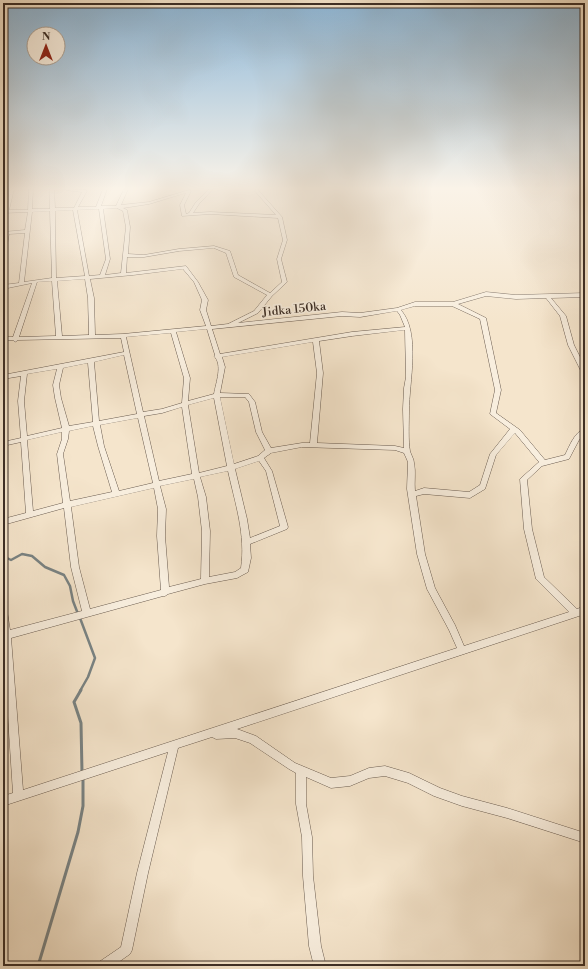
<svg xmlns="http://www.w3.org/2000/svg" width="588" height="969" font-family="'Libre Bodoni',serif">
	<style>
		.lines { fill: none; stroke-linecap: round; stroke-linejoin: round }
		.stream-far1 { stroke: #798384; stroke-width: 2.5 }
		.stream { stroke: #798384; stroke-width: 3 }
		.minor-casing { stroke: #6a5c50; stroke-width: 1 }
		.minor { fill: #f8eede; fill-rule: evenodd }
		.labels { text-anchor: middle; stroke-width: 3.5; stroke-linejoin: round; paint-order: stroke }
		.far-street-label { font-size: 12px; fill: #3c2e26; stroke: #f8eede }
	</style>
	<rect width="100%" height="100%" fill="#f5e5cc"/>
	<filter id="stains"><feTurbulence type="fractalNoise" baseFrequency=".005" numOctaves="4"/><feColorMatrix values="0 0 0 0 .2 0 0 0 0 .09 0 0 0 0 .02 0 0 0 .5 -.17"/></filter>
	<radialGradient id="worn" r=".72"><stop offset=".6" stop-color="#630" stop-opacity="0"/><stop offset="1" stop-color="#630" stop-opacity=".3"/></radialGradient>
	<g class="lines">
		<!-- stream-far1 -->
		<path class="stream-far1" d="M3,556L11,560L22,554L32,556L45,567L64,575L70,586L73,601L78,614
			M80,691L88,677L95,658L80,618"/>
		<!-- stream -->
		<path class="stream" d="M81,690L74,702L81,723L82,772
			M38,966L78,832L83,806V779"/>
		<defs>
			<path id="minor" d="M10,189H14L9,210H28L29,189H33L32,209H50V189H54L55,208H74L82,192L66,190L64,189L86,190L87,191L78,207H96L103,189H107L101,206H116L124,189H128L121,205L149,202L189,190L191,191L184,205L186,214L189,213L196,202L209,189H213L199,204L193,213L210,212L276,215L254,190L259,189L258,190L282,217L287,240L281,259L287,282L272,296L258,313L238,323L342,312L360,313L397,308L415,302H453L486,292L516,295L585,293V297L551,298L566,316L574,345L585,367V375L582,373L568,345L560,316L546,298L516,299L486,296L458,304L486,318L501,390L496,413L520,430L545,460L565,455C570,445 574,433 585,428V434L579,440L569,459L542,466L527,480L532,529L544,577L577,609L585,606V614L237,729L256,736L295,763L331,778L350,776L369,768L385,766L409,773L440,788L462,796L507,808L585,833V843L507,818L462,806L434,796L408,783L385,776L369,778L350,786L331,788L306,777V804L312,837L313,876L321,946L326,966H314L309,946L303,876L302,837L296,804V773L289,769L250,743L235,738L216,739L212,737L178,748L148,873L132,950L130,954L113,966H97L99,962L121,947L137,873L168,752L3,806V796L13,793L3,640V607L6,608L7,611L10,630L82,611L71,567L64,508L3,525V519L26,513L21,442L3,446V442L21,438L18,401L21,376L3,379V375L124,352L121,338L18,340L15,342L13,340L3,341V337H13L32,283L3,289V285L19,283L25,233L9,234L5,256L3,257V242L4,234H3V232L25,230L28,212L3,213V211H5ZM186,193L180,205L182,216L210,214L278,218L283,240L277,259L282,282L270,293L238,275L230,251L214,246L179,249L144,255L128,254L130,227L127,210L123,208L149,204ZM117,208L123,211L126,227L121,273L105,275L110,259L103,209ZM99,209L106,259L100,275L89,276L77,210ZM73,210L85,276L56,278L55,211ZM50,211L52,278L24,282L32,212ZM214,248L226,253L234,277L267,295L254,311L228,324L211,326L206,310L208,300L198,282L186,266L126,273L127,257H144L179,251ZM183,269L194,282L202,300L200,310L206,326L123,334L95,335L94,298L90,279L133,275ZM85,279L88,298L89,335L62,336L57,281ZM52,281L56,336L19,337L37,282ZM415,306H452L480,319L495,390L490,414L510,429L490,454L480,485L469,492L424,488L415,491C414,482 416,472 414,463C414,459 411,455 410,451C408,441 409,423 409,411C409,382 421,333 401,310ZM397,311L400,315L405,327L352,332L220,354L212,329L342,316L360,317ZM207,329L215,355L214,356C223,365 216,382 214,394L188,401L190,378L176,332ZM405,330L406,377L404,388L403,409L404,448L395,446L317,443L323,373L319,341L352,336ZM171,333L184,378L182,403L162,409L143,412L126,337ZM313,342L317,373L310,443H302L271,448L262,432L255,402L249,394L220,393L225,367L222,357ZM124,355L137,414L99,421L94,362ZM88,363L93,422L69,426L61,398L59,385L63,368ZM57,369L53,385L55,398L62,428L27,436L24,401L27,374ZM220,397H245L249,402L256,432L265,450L258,456L234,464ZM214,398L227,466L199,473L188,405ZM182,407L192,474L159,481L144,416L162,413ZM138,418L153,483L119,491L104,446L100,425ZM93,426L98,446L112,492L70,501L63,454L68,439L69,431ZM62,432V439L57,454L63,503L33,511L27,440ZM515,433L539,462L520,479L524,529L536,579L569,612L464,646L455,625L435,588L425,554L416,496L424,494L470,498L485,489L496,455ZM302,447L395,450L404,453L408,462L407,489L417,554L427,589L449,630L457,648L23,790L11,638L163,596H165L168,594L205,584L237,578L248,572L251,558L250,544L287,529L288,527L272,471L264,458L271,453ZM259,461L266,471L280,526L250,538L247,519L235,469ZM228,471C235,503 246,535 241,568L235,572L209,577L210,531L206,497L200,477ZM194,479L198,497L202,531L201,579L169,587L165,536L166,509L160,486ZM154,488L158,509L157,536L161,590L90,609L79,567L71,507Z"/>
		</defs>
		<!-- minor casing -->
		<use href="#minor" class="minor-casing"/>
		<!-- minor -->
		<use href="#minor" class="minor"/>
	</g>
	<!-- sky -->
	<linearGradient id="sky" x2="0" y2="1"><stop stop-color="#8cb7d9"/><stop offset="0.58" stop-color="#faf3e8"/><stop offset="1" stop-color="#faf3e8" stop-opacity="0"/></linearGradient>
	<rect width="588" height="325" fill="url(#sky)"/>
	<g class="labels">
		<!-- far-street labels -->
		<g class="far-street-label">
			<text transform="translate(294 309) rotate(-6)" y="4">Jidka 150ka</text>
		</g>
	</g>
	<!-- margin -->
	<rect width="588" height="969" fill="none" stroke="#f5e5cc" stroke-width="16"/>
	<rect x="4" y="4" width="580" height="961" fill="none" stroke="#3c2e26" stroke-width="2"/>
	<rect x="8" y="8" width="572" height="953" fill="none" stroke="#3c2e26"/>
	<!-- north arrow -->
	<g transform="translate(46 46)"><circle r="19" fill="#f8eede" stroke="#ada194"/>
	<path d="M0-3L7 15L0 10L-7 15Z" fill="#8f2418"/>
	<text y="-6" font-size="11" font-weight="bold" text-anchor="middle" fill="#3c2e26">N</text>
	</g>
	<rect width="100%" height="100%" filter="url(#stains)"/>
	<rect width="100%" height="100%" fill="url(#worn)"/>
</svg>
